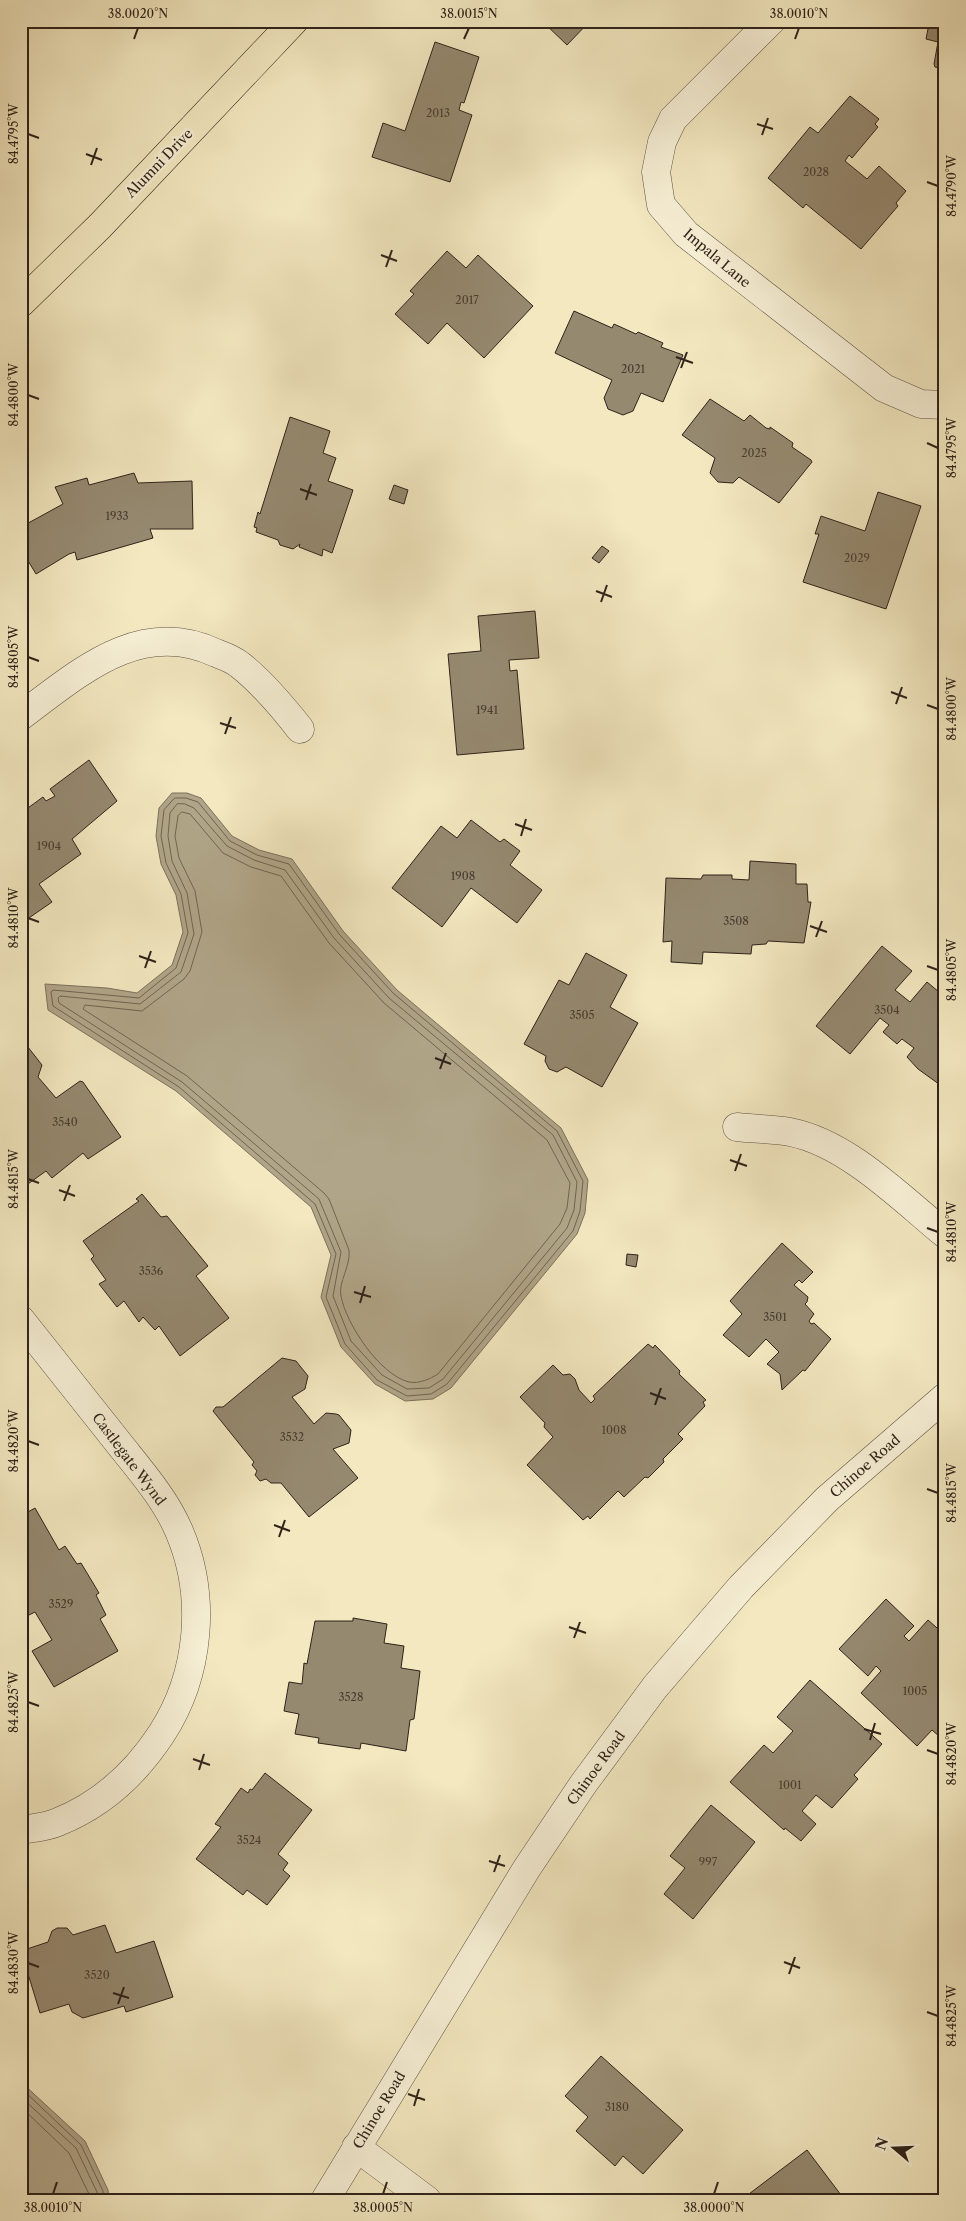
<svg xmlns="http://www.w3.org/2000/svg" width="966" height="2221" font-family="'Libre Caslon Text',serif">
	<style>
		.water { fill: #b0a588; stroke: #7c715c }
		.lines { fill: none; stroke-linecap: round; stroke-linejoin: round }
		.shore { stroke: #706451; stroke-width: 1 }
		.building { fill: #958970; stroke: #2f231a }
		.minor-casing { stroke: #605444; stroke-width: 29 }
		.major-casing { stroke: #2f231a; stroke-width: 29 }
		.minor { stroke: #f7f0d6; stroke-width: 28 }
		.major { stroke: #f3e8c0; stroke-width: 28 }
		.ticks { fill: none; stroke: #2f231a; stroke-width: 2 }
		.labels { text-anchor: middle; stroke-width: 5; stroke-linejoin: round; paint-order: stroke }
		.number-label { font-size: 11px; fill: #483c30 }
		.street-label { font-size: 14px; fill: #2f231a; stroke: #f7f0d6 }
		.neatline { fill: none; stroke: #2f231a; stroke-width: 2 }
		.ticks-label { font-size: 12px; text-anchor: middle; fill: #2f231a }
	</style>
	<rect width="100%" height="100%" fill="#f3e8c0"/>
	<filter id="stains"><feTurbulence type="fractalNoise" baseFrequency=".004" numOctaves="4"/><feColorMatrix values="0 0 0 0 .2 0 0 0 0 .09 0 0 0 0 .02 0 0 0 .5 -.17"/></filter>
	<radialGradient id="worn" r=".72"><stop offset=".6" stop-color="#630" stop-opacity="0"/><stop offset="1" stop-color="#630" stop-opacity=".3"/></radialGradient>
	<!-- water -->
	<path class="water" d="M172,793H187L201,798L232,836L259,850L292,859L343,931L397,990L561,1128L588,1180L585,1213L577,1234L451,1388L433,1399L405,1401L375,1384L341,1347L321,1297L331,1255L311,1207L176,1091L48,1010L45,984L107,988L137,993L172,965L183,932L176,895L161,864L156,836L159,808Z
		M21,2082L85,2141L108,2190L109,2200H21Z"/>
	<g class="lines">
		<!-- shore -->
		<path class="shore" d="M175,798H186L198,802L230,841L257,855L289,864L339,934L393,993L557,1131L583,1181L580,1211L573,1231L447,1384L431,1394L407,1396L377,1380L345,1344L326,1297L336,1254L315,1204L179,1087L53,1006L51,992L53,990L139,998L176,968L188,933L181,894L166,863L161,836L164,810Z
			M185,804L194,808L227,846L254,860L285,870L334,938L389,998L553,1135L577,1182L574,1210L567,1228L443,1379L429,1388L407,1389L382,1375L351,1341L333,1296L341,1252L319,1199L182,1082L59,1003L58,998L60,996L140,1004L181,972L194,934L187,893L172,861L168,836L170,813L177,804Z
			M182,812L190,814L223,853L251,867L281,876L329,943L384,1003L547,1140L570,1183L567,1208L560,1224L438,1374C430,1379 419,1384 409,1382C380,1375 346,1324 341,1296C338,1282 351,1266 349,1250L329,1199L324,1193L187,1076L83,1009L85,1005L142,1011L184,979L190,971L202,932L195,891L179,858L175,836L178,816Z
			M21,2088L81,2145L103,2191L104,2200
			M21,2097L76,2148L97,2192V2200
			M21,2107L69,2153L89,2194L90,2200"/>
	</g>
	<!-- building -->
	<path class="building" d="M542,21H590L567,45Z
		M942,21H945V69L935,67L934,64L938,42L926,39L929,24L941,26Z
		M435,42L479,57L464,103L461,102L459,110L472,115L450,182L372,157L383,123L405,131Z
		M850,96L879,119L875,124L878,127L852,158L849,155L845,161L867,179L879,166L906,191L896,203L898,206L861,249L806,204L803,208L768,178L810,127L818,133Z
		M447,251L466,268L478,255L533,306L484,358L447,323L428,344L395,314L414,294L410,291Z
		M574,311L612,328L614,324L636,334L638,332L663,343L661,347L683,355L663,402L641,393L633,411L623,415L608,409L604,398L612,380L555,353Z
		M710,399L744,421L750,415L766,428L770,429V427L793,443L792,447L811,460L812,462L779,503L739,477L733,483L718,482L710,473L715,458L682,435Z
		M290,417L330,431L323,453L336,458L328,481L353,490L332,553L323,549L322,556L299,547L300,544L293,549L280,545L278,540L256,532L257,528L254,527L258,512L260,514Z
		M134,473L138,483L192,481L193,529H150L153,538L77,560L75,552L69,554L36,574L21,549V527L63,504L55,487L87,478L89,485Z
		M394,485L408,490L404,504L389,499Z
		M878,492L921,506L886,609L803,582L819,534H815L821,516L865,531Z
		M602,546L609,551L599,563L592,558Z
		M535,611L539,658L509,660L510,671L517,670L524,749L457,755L448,654L481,651L478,616Z
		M89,760L117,801L72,839L81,854L39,884L52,902L26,920L21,914V813L43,797L46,801L55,796L50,789Z
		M471,820L500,842L504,839L520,851L510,865L542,890L517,923L471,888L442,927L392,888L441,826L457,838Z
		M750,861L796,864V884H807L808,902H811L804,943L768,941L766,944L752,945L751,954L703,952L702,964L671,962L672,941L663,942L666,878L701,879L703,875H732V879L749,880Z
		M882,946L912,971L895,990L910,1002L927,982L945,997L943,1087L918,1069L907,1057L914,1048L902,1039L897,1044L883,1032L889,1025L880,1018L850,1054L816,1026Z
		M586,953L627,975L610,1007L638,1023L602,1087L566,1067L557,1072L549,1069L545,1061L546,1056L524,1044L559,980L569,985Z
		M24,1042L42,1065L38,1077L56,1098L80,1081L83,1082L121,1137L88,1159L83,1153L52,1178L46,1171L21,1189V1044Z
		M945,1136V1147L939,1143Z
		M142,1194L161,1217L167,1216L208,1266L196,1276L229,1318L180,1356L159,1326L155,1330L143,1317L139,1322L124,1301L117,1307L99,1284L106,1280L91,1259L94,1256L83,1241L139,1201L136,1199Z
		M782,1243L813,1272L802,1283L799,1280L794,1285L808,1297L807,1302L805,1304L814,1314L809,1321L811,1324L814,1323L831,1339L805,1371L803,1370L782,1390L780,1374L767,1364L779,1352L766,1339L749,1357L723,1335L742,1314L730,1301Z
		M627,1254L638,1255L636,1267L626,1265Z
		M648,1344L653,1348L655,1345L680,1371L679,1374L706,1400L703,1402L705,1406L678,1434L683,1439L663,1459L664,1462L648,1478L645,1477L624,1497L618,1491L590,1519L588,1516L583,1520L527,1465L553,1437L544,1427L545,1423L520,1397L553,1365L563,1375L570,1374L575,1379L579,1390L591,1403L595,1399L593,1396Z
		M282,1358L296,1361L308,1376L305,1389L292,1397L314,1424L326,1413L336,1414L339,1415L351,1430L349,1443L333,1449L358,1478L309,1517L281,1483H271L266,1479L260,1481L255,1475L257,1471L252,1465L254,1462L213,1411L216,1407H223Z
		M35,1508L59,1550L65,1546L77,1564L81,1563L99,1593L96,1595L106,1615L100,1619L118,1651L54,1687L32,1651L52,1640L35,1612L21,1619V1516Z
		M886,1599L914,1626L904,1636L909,1641L928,1620L945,1635V1731L940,1737L932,1730L917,1746L861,1693L881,1671L876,1666L868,1676L839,1649Z
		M353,1618L387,1624L384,1643L404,1646L401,1668L420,1671L414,1719L410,1720L406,1751L361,1743L360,1749L318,1743L319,1738L295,1734L299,1714L284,1711L289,1682L302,1684L304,1663L307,1664L315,1621H353Z
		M810,1680L882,1744L854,1775L858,1779L832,1808L816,1795L802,1811L816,1824L801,1841L785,1828L784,1830L730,1782L764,1745L773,1753L793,1731L777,1717Z
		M265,1773L312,1810L278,1854L288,1863L283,1870L290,1876L267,1905L247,1890L243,1895L196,1859L221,1827L215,1824L241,1788L248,1793L250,1789L252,1790Z
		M711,1805L755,1842L693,1919L664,1894L685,1868L670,1856Z
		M105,1925L116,1953L154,1941L173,1997L126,2012L124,2006L83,2018L72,2012L69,2004L40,2013L21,1951L48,1942L52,1931L57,1928H67L73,1935Z
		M601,2056L683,2130L643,2174L623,2156L615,2166L576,2131L588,2117L565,2096Z
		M807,2150L841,2195L834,2200H741Z"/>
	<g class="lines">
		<defs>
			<path id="minor" d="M771,21L673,119L662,142L656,172L661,205L686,234L884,388L921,404L945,405
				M21,716C79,673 140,617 216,653C224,656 233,659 240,665C263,683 282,706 300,729
				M737,1127C754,1129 773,1129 790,1132C847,1143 901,1198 945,1234
				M21,1320C53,1360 85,1401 117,1441C139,1469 165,1498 179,1531C207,1596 200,1674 162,1733C136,1773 103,1804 58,1822C47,1827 33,1828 21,1830
				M356,2147L427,2200
				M325,2200L527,1868L584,1783L655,1687L741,1587L827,1499L945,1397"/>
			<path id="major" d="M21,303L100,226L294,21"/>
		</defs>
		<!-- minor casing -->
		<use href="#minor" class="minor-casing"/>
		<!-- major casing -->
		<use href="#major" class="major-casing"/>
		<!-- minor -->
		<use href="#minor" class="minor"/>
		<!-- major -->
		<use href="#major" class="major"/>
	</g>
	<!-- ticks -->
	<path class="ticks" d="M134,39L138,28M464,39L469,28M795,39L799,28M757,124L773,129M28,134L39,138M762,135L768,118M86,154L102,160M91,165L97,148M927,182L938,186M381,255L397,261M386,267L392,250M676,357L693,363M681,368L687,352M28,395L39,399M927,443L938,448M300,489L317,495M306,500L311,484M596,591L612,597M601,602L607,585M28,657L39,661M891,692L907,698M896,704L902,687M927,705L938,709M220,723L236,728M225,734L231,717M515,824L532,830M521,836L526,819M28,918L39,922M810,926L827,932M816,937L822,921M139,956L156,962M927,966L938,970M145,968L151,951M435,1058L451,1064M440,1069L446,1053M730,1160L747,1166M735,1171L741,1154M28,1179L39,1183M59,1190L75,1196M64,1201L70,1185M927,1228L938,1232M354,1292L371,1297M360,1303L365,1286M650,1393L666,1399M655,1405L661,1388M28,1441L39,1445M927,1489L938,1493M274,1525L290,1531M279,1537L285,1520M569,1627L586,1633M574,1638L580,1622M28,1702L39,1706M864,1729L881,1734M870,1740L875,1723M927,1750L938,1754M193,1759L210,1765M199,1770L204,1754M489,1861L505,1866M494,1872L500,1855M784,1962L800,1968M28,1963L39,1967M789,1974L795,1957M113,1993L129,1998M118,2004L124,1987M927,2012L938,2016M408,2094L425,2100M414,2106L419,2089M53,2194L57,2182M383,2194L387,2182M714,2194L718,2182"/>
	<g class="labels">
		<!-- number labels -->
		<g class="number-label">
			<text x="438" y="117">2013</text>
			<text x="816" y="176">2028</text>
			<text x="467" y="304">2017</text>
			<text x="633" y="373">2021</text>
			<text x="754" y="457">2025</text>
			<text x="117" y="520">1933</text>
			<text x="857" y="562">2029</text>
			<text x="487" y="714">1941</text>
			<text x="49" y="850">1904</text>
			<text x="463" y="880">1908</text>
			<text x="736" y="925">3508</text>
			<text x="887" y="1014">3504</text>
			<text x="582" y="1019">3505</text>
			<text x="65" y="1126">3540</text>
			<text x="151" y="1275">3536</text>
			<text x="775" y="1321">3501</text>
			<text x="614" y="1434">1008</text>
			<text x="292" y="1441">3532</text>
			<text x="61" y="1608">3529</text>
			<text x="915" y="1695">1005</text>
			<text x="351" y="1701">3528</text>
			<text x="790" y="1789">1001</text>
			<text x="249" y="1844">3524</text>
			<text x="708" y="1866">997</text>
			<text x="97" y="1979">3520</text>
			<text x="617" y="2111">3180</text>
		</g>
		<!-- street labels -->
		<g class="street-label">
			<text transform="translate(159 163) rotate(-46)" y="5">Alumni Drive</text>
			<text transform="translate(717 258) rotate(40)" y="5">Impala Lane</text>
			<text transform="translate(129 1459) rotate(53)" y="5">Castlegate Wynd</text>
			<text transform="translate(865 1466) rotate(-41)" y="5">Chinoe Road</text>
			<text transform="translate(596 1768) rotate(-54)" y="5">Chinoe Road</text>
			<text transform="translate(379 2110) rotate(-59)" y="5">Chinoe Road</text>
		</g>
	</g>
	<!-- margin -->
	<rect width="966" height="2221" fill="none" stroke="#f3e8c0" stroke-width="55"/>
	<!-- north arrow -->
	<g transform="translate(894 2148) rotate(289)" stroke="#f7f0d6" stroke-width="4" paint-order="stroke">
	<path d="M0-4L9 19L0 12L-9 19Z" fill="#2f231a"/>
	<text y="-8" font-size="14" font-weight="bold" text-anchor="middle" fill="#2f231a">N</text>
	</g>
	<rect x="28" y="28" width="910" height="2166" class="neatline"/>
	<g class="ticks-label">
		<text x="138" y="18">38.0020°N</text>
		<text x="469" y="18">38.0015°N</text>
		<text x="799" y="18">38.0010°N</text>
		<text transform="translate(14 134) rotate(-90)" y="4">84.4795°W</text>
		<text transform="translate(952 186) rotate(-90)" y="4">84.4790°W</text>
		<text transform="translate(14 395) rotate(-90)" y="4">84.4800°W</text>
		<text transform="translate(952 448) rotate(-90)" y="4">84.4795°W</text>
		<text transform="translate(14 657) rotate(-90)" y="4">84.4805°W</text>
		<text transform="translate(952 709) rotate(-90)" y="4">84.4800°W</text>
		<text transform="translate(14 918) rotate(-90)" y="4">84.4810°W</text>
		<text transform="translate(952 970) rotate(-90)" y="4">84.4805°W</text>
		<text transform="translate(14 1179) rotate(-90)" y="4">84.4815°W</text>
		<text transform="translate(952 1232) rotate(-90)" y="4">84.4810°W</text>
		<text transform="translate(14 1441) rotate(-90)" y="4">84.4820°W</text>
		<text transform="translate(952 1493) rotate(-90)" y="4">84.4815°W</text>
		<text transform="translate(14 1702) rotate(-90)" y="4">84.4825°W</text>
		<text transform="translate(952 1754) rotate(-90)" y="4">84.4820°W</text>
		<text transform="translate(14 1963) rotate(-90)" y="4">84.4830°W</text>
		<text transform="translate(952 2016) rotate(-90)" y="4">84.4825°W</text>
		<text x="53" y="2212">38.0010°N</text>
		<text x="383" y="2212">38.0005°N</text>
		<text x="714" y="2212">38.0000°N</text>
	</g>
	<rect width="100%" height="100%" filter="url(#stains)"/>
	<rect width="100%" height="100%" fill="url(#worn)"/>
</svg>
